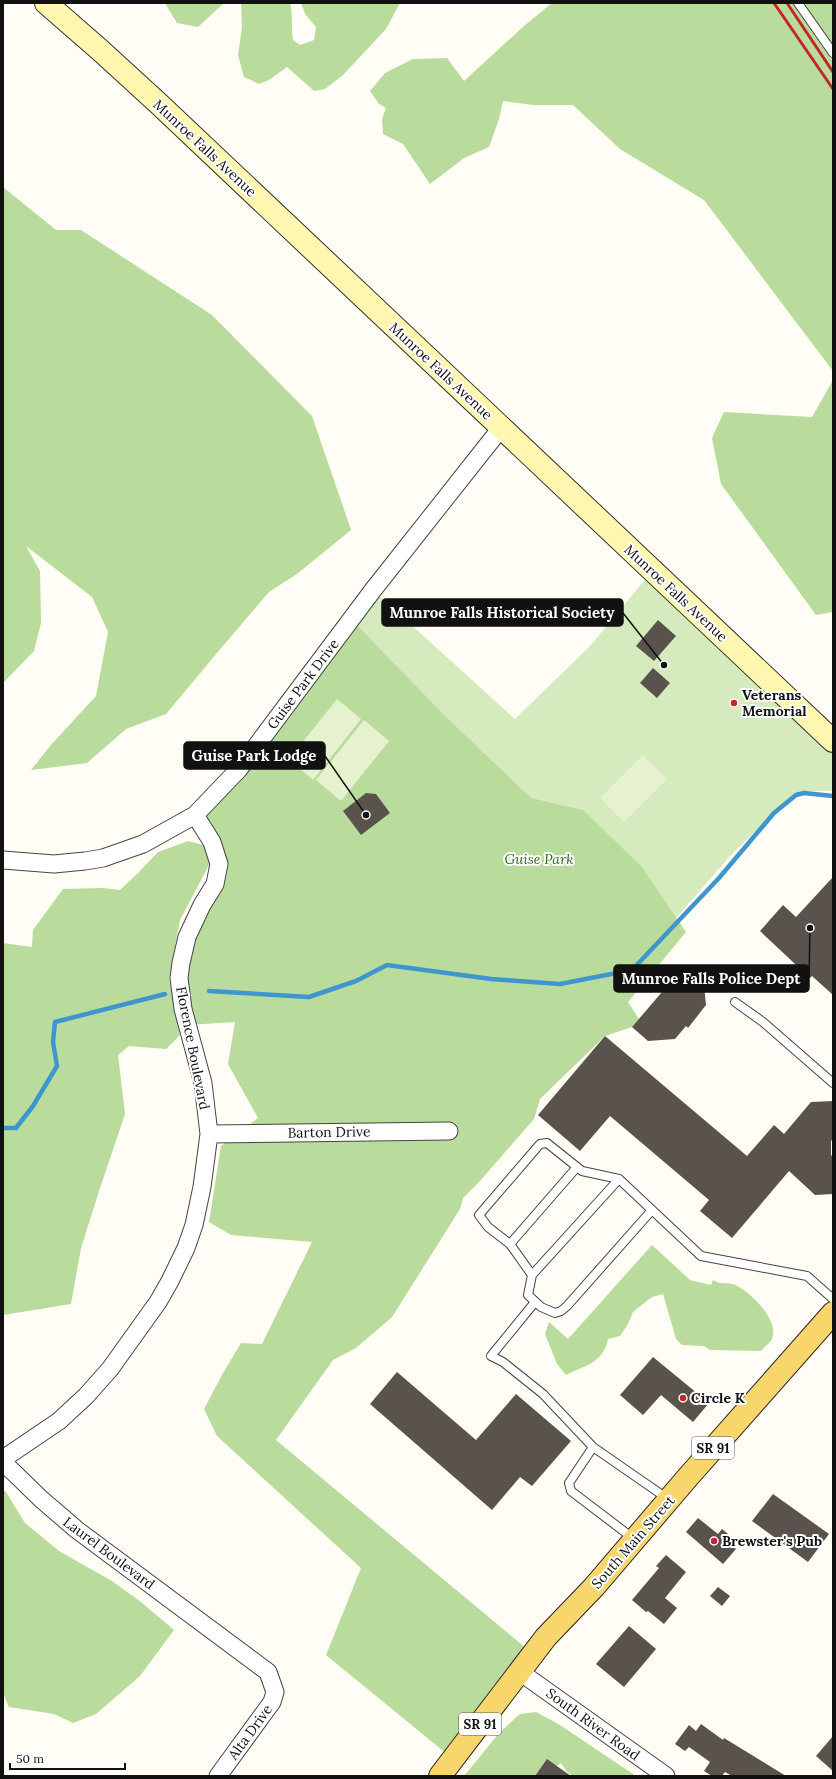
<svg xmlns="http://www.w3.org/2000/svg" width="836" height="1779" font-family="Lora,serif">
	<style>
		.green { fill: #d5ebbd }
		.forest { fill: #b9dc9c }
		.pitch { fill: #e6f2cf }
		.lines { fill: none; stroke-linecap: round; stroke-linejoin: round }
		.stream { stroke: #3f96cf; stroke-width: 4.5 }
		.building { fill: #5a524d }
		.lane-casing { stroke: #444; stroke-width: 10 }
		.street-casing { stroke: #444; stroke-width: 19 }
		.secondary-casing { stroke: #333; stroke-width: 24 }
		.primary-casing { stroke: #222; stroke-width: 24 }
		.lane { stroke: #fff; stroke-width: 8 }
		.street { stroke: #fff; stroke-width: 17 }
		.secondary { stroke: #fff6b0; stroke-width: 22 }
		.primary { stroke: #f9d66b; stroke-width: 22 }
		.rail { stroke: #c4262e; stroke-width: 3 }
		.poi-dot { fill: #c4262e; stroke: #fff; stroke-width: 1.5 }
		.labels { text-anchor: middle; stroke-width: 4; stroke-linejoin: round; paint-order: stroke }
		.shield { fill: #fff; stroke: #585858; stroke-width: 1 }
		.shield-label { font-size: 13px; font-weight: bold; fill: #111 }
		.street-label { font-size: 14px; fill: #111; stroke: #fff }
		.poi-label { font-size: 14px; font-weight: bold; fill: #111; stroke: #fff; text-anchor: start }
		.park-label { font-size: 14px; font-style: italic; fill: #2f6b1f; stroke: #fff }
		.leader { fill: none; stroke: #111; stroke-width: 1.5 }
		.callout-dot { fill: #111; stroke: #fff; stroke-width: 1.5 }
		.callout { fill: #111; stroke: #111; stroke-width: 1.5 }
		.callout-label { font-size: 15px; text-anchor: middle; font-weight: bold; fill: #fff }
	</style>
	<rect width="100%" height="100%" fill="#fffdf5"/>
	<!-- green -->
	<path class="green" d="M648,576L833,741V791H805L796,795L774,813L731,855L554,1058L239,769L373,590L515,719L590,646Z"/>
	<!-- forest -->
	<path class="forest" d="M165,3H224L198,27L177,23Z
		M241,3H290C293,15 291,28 293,40L300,45L314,40L316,27L305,14L301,3H400L386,29L343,75L325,89L314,91L287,67L269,80L259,84L244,77L238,55L242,27Z
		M552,3H833V371L704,200L620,149L573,105H533L503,101L499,119L489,147L464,158L430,184L403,144L383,134L382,119L386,108L379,104L370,91L385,73L413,59L447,58L464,81L524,26Z
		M3,187L56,230H81L212,315L312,416L351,530L297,574L269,592L222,647L166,714L126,729L87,763L31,770L50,746L96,696L108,632L92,597L26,546L40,571L41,623L34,651L3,683Z
		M833,380V612L816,615L721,484L712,438L724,412L812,417Z
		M351,619L443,714L531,798L583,810L642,867L686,932L628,1002L639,1019L632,1027L605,1036L540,1099L534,1119L480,1181L463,1198L460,1209L392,1317L356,1348L333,1360L276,1440L533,1654L453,1759L326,1655L361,1568L217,1436L204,1409L223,1373L241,1343L262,1344L312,1242L231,1235L209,1222L221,1146L258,1118L228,1064L235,1022L187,1025L179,978L219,864L195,815Z
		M188,841L207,846L209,865L180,920L169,978L180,1035L166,1049L129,1046L118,1055L125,1114L99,1191L81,1248L71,1304L3,1315V943L32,947L33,930L63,889L103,888L120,890L137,874L158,852Z
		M652,1245L690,1280L711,1285L713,1280C721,1285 726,1282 733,1284C749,1290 780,1320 772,1339C770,1343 764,1347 761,1351L710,1350L704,1346L682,1345L676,1339L663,1294L652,1297L633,1312L628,1324L620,1336L608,1339C603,1363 586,1365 566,1375L557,1364L545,1334L549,1322L568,1339Z
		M3,1490L6,1492L25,1523L59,1551L112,1581L141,1602L174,1630L140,1676L96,1714L73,1723L54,1714L9,1707L3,1693Z
		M536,1712L560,1725L636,1776H573L567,1772L561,1763L550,1771L547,1776H464L500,1732L520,1714Z"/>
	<!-- pitch -->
	<path class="pitch" d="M337,699L361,719L313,780L289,759Z
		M364,720L389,741L341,801L316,780Z
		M643,755L667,779L624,822L600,798Z"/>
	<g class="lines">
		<!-- stream -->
		<path class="stream" d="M209,991L309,997L356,981L387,965L491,979L560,984L632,970L719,878L774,813L796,795L804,793L833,796
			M3,1128H16L33,1106L57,1066L53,1042L55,1022L165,994"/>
	</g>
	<!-- building -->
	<path class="building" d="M658,620L676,636L654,661L636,646Z
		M653,668L670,683L657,698L640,683Z
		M366,793L376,794L390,813L361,835L343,811Z
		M833,877V995L812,976L810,978L760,931L783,905L796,917Z
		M703,976L706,1005L688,1028L686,1026L675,1039L648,1041L632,1027L674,978Z
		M605,1036L747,1156L774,1125L784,1134L811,1102L833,1101V1139L831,1141V1155L833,1157V1194L815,1195L789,1171L732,1238L700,1211L709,1200L610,1116L580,1151L538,1115Z
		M653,1357L709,1403L693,1422L661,1395L643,1415L620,1395Z
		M397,1372L476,1440L516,1394L571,1441L532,1486L520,1477L492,1510L370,1404Z
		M773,1494L829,1534L808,1562L752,1521Z
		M698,1518L718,1534L722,1529L733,1538L729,1544L736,1549L723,1564L686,1532Z
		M666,1555L686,1572L665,1598L677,1608L664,1624L648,1611L646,1612L632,1600L659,1568L656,1566Z
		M718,1587L730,1596L722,1606L710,1596Z
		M629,1626L656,1649L624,1687L596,1664Z
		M701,1724L723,1740L724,1738L786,1776H732L725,1772L722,1776H712L704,1771L710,1762L689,1747L685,1751L675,1744L689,1725L696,1731Z
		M833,1736V1771L816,1756Z
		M547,1759L571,1776H535Z"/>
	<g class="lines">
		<defs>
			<path id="lane" d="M798,3L833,53
				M735,1002L763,1022L833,1083
				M652,1210L567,1306L561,1311L555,1313L541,1307L528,1295L532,1275L510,1244L488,1227L479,1215L540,1144L547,1143L582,1171L619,1179L701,1256L807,1276L833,1299
				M510,1244L577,1167
				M532,1275L619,1179
				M535,1302L491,1356L503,1362L543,1394L593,1447L668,1499
				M593,1447L569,1483L571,1491L634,1539"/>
			<path id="street" d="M3,860L54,864L85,861L103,858L143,844L195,815L239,769L373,590L501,428
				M209,1134L449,1131
				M3,1459L59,1421L86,1396L110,1369L158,1302L170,1281L186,1248L194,1225L202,1187L209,1134L203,1083L183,1009L179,978L181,963L187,937L202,905L215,884L219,864L212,842L195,815
				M3,1462L41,1499L77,1530L268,1672L275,1692L272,1702L218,1776
				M520,1672L666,1776"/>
			<path id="secondary" d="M46,3L100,50L159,104L833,741"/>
			<path id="primary" d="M440,1776L546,1637L594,1587L688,1477L833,1313"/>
		</defs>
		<!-- lane casing -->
		<use href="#lane" class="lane-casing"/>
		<!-- street casing -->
		<use href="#street" class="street-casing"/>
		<!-- secondary casing -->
		<use href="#secondary" class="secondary-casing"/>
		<!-- primary casing -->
		<use href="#primary" class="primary-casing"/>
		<!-- lane -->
		<use href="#lane" class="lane"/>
		<!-- street -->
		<use href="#street" class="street"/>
		<!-- secondary -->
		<use href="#secondary" class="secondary"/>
		<!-- primary -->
		<use href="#primary" class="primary"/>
		<!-- rail -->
		<path class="rail" d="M774,3L833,89
			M787,3L833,72"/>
	</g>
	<!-- markers -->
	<g class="poi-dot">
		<circle cx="734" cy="703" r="4"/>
		<circle cx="683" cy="1398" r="4"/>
		<circle cx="714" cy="1541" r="4"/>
	</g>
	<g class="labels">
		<!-- shield labels -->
		<g class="shield">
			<rect x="692" y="1437" width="42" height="22" rx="3"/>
			<rect x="459" y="1713" width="42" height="22" rx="3"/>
		</g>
		<g class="shield-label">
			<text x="713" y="1453">SR 91</text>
			<text x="480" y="1729">SR 91</text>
		</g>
		<!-- street labels -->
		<g class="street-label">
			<text transform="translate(205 148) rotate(43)" y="5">Munroe Falls Avenue</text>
			<text transform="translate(441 371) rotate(43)" y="5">Munroe Falls Avenue</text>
			<text transform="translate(676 593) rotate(43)" y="5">Munroe Falls Avenue</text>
			<text transform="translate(303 684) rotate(-53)" y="5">Guise Park Drive</text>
			<text transform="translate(193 1048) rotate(79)" y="5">Florence Boulevard</text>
			<text transform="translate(329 1132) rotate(-1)" y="5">Barton Drive</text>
			<text transform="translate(633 1542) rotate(-49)" y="5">South Main Street</text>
			<text transform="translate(109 1553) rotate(37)" y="5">Laurel Boulevard</text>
			<text transform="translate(593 1724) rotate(36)" y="5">South River Road</text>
			<text transform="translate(250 1732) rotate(-54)" y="5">Alta Drive</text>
		</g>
		<!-- poi labels -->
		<g class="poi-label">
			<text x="742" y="700">Veterans<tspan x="742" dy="16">Memorial</tspan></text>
			<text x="691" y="1403">Circle K</text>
			<text x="722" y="1546">Brewster's Pub</text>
		</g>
		<!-- park labels -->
		<g class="park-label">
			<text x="539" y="864">Guise Park</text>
		</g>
	</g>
	<!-- callouts -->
	<path class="leader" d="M664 665L623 613M366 815L325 756M810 928L809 978"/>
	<g class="callout-dot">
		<circle cx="664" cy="665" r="4"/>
		<circle cx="366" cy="815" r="4"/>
		<circle cx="810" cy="928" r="4"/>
	</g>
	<g class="callout">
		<rect x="382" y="599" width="241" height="27" rx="4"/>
		<rect x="184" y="742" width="141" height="27" rx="4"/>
		<rect x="614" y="965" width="195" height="27" rx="4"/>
	</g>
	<g class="callout-label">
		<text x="502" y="618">Munroe Falls Historical Society</text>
		<text x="254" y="761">Guise Park Lodge</text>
		<text x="711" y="984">Munroe Falls Police Dept</text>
	</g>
	<!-- border -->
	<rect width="836" height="1779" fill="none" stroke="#111111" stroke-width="8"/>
	<!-- scale -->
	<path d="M10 1763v6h115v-6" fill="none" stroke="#111111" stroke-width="2"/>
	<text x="16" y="1763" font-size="12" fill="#111111" stroke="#ffffff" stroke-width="3" paint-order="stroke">50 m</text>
</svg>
